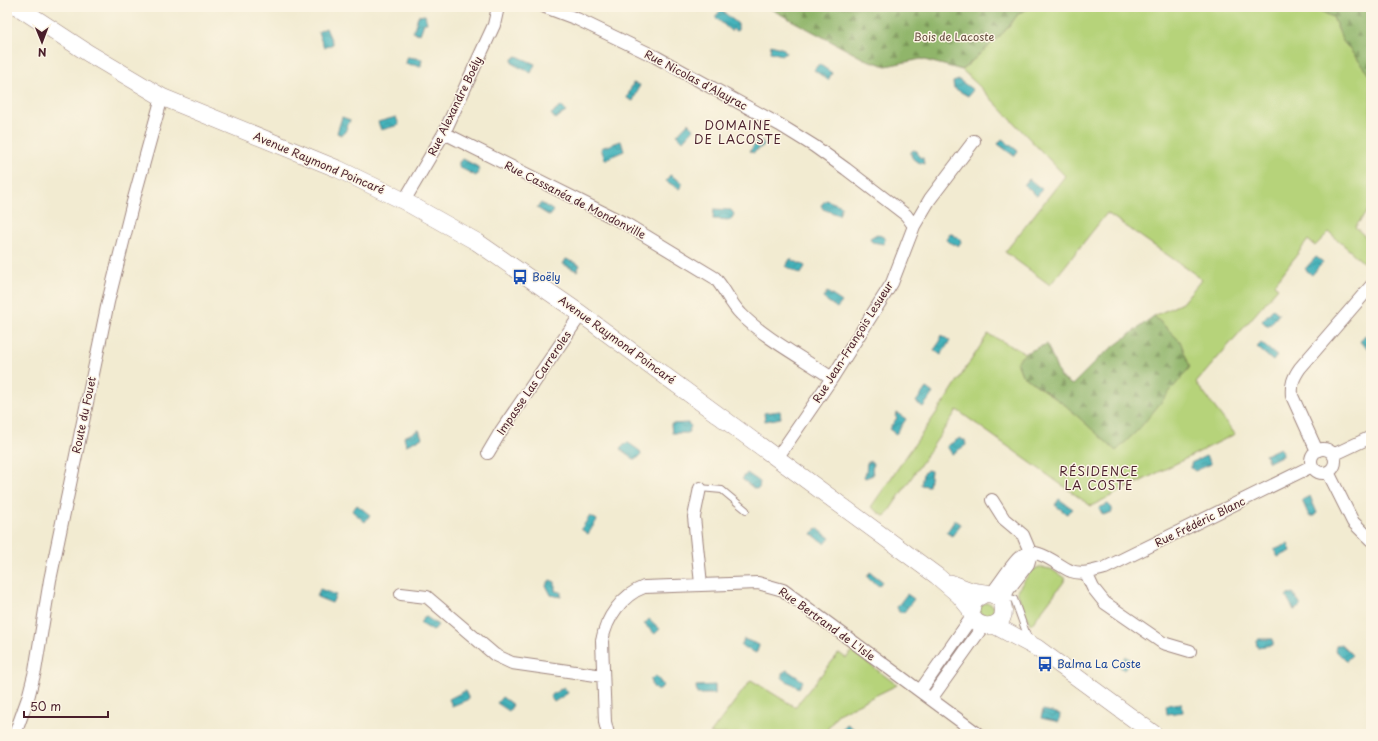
<svg xmlns="http://www.w3.org/2000/svg" width="1378" height="741" font-family="'Playpen Sans',sans-serif">
	<style>
		.grass { fill: #b6d37a; stroke: #807952 }
		.forest { fill: url(#forest-firs); stroke: #6d6a4a }
		.water { fill: url(#water-waves); stroke: #476973 }
		.lines { fill: none; stroke-linecap: round; stroke-linejoin: round }
		.lane-casing { stroke: #9e857e; stroke-width: 8 }
		.street-casing { stroke: #9e857e; stroke-width: 14 }
		.secondary-casing { stroke: #9e857e; stroke-width: 18 }
		.lane { stroke: #fff; stroke-width: 6 }
		.street { stroke: #fff; stroke-width: 12 }
		.secondary { stroke: #fff; stroke-width: 17 }
		.labels { text-anchor: middle; stroke-width: 3; stroke-linejoin: round; paint-order: stroke }
		.park-label { font-size: 11px; fill: #654c3f; stroke: #fcf5e5 }
		.street-label { font-size: 11px; fill: #4a1f2b; stroke: #fcf5e5 }
		.transit-label { font-size: 11px; fill: #164399; stroke: #fcf5e5; text-anchor: start }
		.neighbourhood-label { font-size: 12px; letter-spacing: 1px; fill: #4a1f2b; stroke: #fcf5e5 }
	</style>
	<defs>
		<pattern id="forest-firs" width="22" height="20" patternUnits="userSpaceOnUse"><rect width="22" height="20" fill="#90b56a"/><path d="M5 1l3.5 6h-7zM16 11l3.5 6h-7z" fill="#789357"/></pattern>
		<pattern id="water-waves" width="16" height="10" patternUnits="userSpaceOnUse"><rect width="16" height="10" fill="#44b3bb"/><path d="M0 5q4-4 8 0t8 0" fill="none" stroke="#3b9198"/></pattern>
	</defs>
	<rect width="100%" height="100%" fill="#fcf5e5"/>
	<filter id="ink" filterUnits="userSpaceOnUse"><feTurbulence type="fractalNoise" baseFrequency=".025" numOctaves="2"/><feDisplacementMap in="SourceGraphic" scale="8" xChannelSelector="R" yChannelSelector="G"/><feConvolveMatrix kernelMatrix="1 2 1 2 8 2 1 2 1" color-interpolation-filters="sRGB"/></filter>
	<filter id="wash" filterUnits="userSpaceOnUse"><feTurbulence type="fractalNoise" baseFrequency=".012" numOctaves="4" result="noise"/><feDisplacementMap in="SourceGraphic" scale="16" xChannelSelector="R" yChannelSelector="G"/><feGaussianBlur stdDeviation="0.9" result="paint"/><feColorMatrix in="noise" values="0 0 0 0 0 0 0 0 0 0 0 0 0 0 0 0 0 1.4 0 .05"/><feComposite in="paint" operator="in"/></filter>
	<g filter="url(#wash)">
		<rect width="100%" height="100%" fill="#f2ebd1"/>
		<!-- grass -->
		<path class="grass" d="M1031,7H1312L1333,17L1343,41L1371,76V207L1355,227L1371,242V260L1366,265L1329,232L1315,246L1308,240L1274,285L1278,288L1196,383L1235,434L1091,506L957,410L885,517L871,507L946,399L988,334L1025,353L1017,362L1022,375L1065,405L1180,341L1154,316L1182,303L1202,279L1107,213L1050,285L1005,252L1065,176L977,84L962,70L1003,33L1019,13Z
			M1039,567L1051,569L1066,579L1031,625L1024,612L1017,591L1031,571Z
			M980 610a7 7 0 1 1 14 0a7 7 0 1 1-14 0Z
			M852,651L897,685L838,714L824,734H710L751,680L795,707L839,653L846,658Z"/>
		<!-- forest -->
		<path class="forest" d="M767,7H1031L1019,13L1003,33L962,70L921,59L886,66L864,59Z
			M1312,7H1371V76L1343,41L1333,17Z
			M1154,316L1180,341L1190,367L1139,429L1116,451L1065,405L1022,375L1017,362L1025,353L1047,344L1060,377L1072,385L1101,356Z"/>
		<!-- water -->
		<path class="water" d="M721,10L738,24V30L736,31L733,29L731,31L715,17Z
			M425,15L427,23H424L420,34L413,32L418,16Z
			M326,28L333,44L324,48L318,32Z
			M771,45L784,49L786,53L782,55L770,52Z
			M517,56L535,64L531,73L513,64L512,59Z
			M407,57L422,59L421,66L406,64Z
			M819,64L832,73L828,80L814,70Z
			M959,80L973,90L968,96L954,88L953,82Z
			M633,83L640,85L633,101L627,98Z
			M562,106L566,112L555,119L551,114Z
			M342,117L350,120L345,132L341,135L337,133Z
			M396,117L399,125L381,130L378,122Z
			M688,123L694,129L683,141L677,135Z
			M1002,139L1018,151L1014,156L998,144Z
			M621,141L624,151L610,157L605,160L601,148Z
			M757,141H762L764,145L753,153L750,151Z
			M913,150L917,151L919,157L923,158L924,164C918,162 910,160 911,152Z
			M463,159L480,168L476,176L459,167V162Z
			M670,175L683,183L679,189L666,181Z
			M1029,179L1042,189L1037,196L1024,185Z
			M826,200L842,206L839,215L823,209L821,205Z
			M541,203L554,211L550,216L537,208Z
			M714,209L731,210L734,214L731,220L713,219Z
			M950,233L960,239L961,242L958,246L947,241L946,239Z
			M877,234L885,238L884,244L872,242L870,238Z
			M1316,257L1323,262L1312,275L1305,269Z
			M566,259L580,265L577,271L563,264Z
			M790,259L805,266L801,274L786,266Z
			M827,292L842,302L837,308L823,298Z
			M1273,309L1279,314L1268,327L1262,321Z
			M941,335L950,341L941,355L934,350L941,340L940,338Z
			M1365,335L1371,340V351L1360,342Z
			M1261,343L1277,356L1273,361L1257,347Z
			M926,388L933,393L923,407L916,402Z
			M780,411L781,418L765,421L764,413Z
			M897,413L906,419L896,434L889,429L897,418L895,416Z
			M688,423L691,426L688,433H672L671,424Z
			M419,430L422,438L406,445L404,437Z
			M960,438L961,440H965L966,445L952,454L947,446Z
			M627,442L640,451L641,455L638,458L634,459L620,449Z
			M1280,448L1283,455L1269,462L1265,455Z
			M1206,456L1211,464L1195,471L1191,468V463Z
			M871,461L874,465L872,468L873,475L865,478L864,476L866,473L867,463Z
			M927,470L931,471L929,486L921,485L923,474Z
			M747,473L760,482L759,488L755,489L742,479Z
			M1310,496L1317,513L1314,516H1309L1302,500Z
			M1059,499L1073,509L1067,514L1055,505Z
			M1108,504L1112,508V512L1103,515L1099,508Z
			M357,505L370,515L365,522L352,511Z
			M590,516L597,520L588,534L581,529Z
			M955,520L961,524L952,536L947,532Z
			M817,528L830,538L825,544L812,534Z
			M1288,544L1291,551L1278,557L1274,550Z
			M870,572L882,581L879,586L867,577Z
			M550,580L555,582V591L561,592V597L551,595L546,585Z
			M320,589L336,595L332,603L317,597Z
			M1293,593L1301,606L1294,610L1286,596Z
			M907,594L914,599L904,612H899L897,607Z
			M425,616L438,625L433,631L420,623Z
			M649,619L660,629L655,634L644,624Z
			M744,639L759,645L756,653L741,646Z
			M1259,639H1273V645L1257,647L1256,640Z
			M1341,644L1352,655L1346,661L1335,650L1336,645Z
			M1126,656L1131,660L1124,670L1119,666Z
			M787,670L803,681L799,688L782,678V673Z
			M656,676L663,685L660,690H656L651,684V679Z
			M715,685V694H697L696,686Z
			M564,687L568,693L554,702L550,696Z
			M465,691L469,699L452,706L449,699Z
			M502,697L513,705L509,711L497,703Z
			M1182,703L1183,712L1167,714L1166,705Z
			M1043,710L1060,714L1059,722L1041,718Z
			M847,724L854,729L850,734H839Z"/>
	</g>
	<g filter="url(#ink)">
		<g class="lines">
			<defs>
				<path id="lane" d="M700,488L722,490L746,510
					M1004,597L1014,599L1028,638"/>
				<path id="street" d="M545,7L577,19L656,57L780,125L814,146L846,169L906,215L914,226
					M444,133L626,224L715,278C725,289 730,303 741,314C763,337 804,359 832,378
					M404,201L444,133L494,25L498,7
					M1311 461a12 12 0 1 1 24 0a12 12 0 1 1-24 0Z
					M1317,451L1292,396C1291,384 1293,378 1300,368L1371,286
					M488,453L501,431L581,314
					M1333,455L1371,437
					M777,458L832,378L892,283L914,226L930,199L974,141
					M1328,472L1353,522L1371,540
					M700,488L694,517L701,584
					M992,500L1004,519L1023,535L1031,554L1028,564L1008,590L1003,603
					M1086,573L1093,588L1105,603L1163,643L1190,651
					M401,594L427,597L495,655L512,663L603,676
					M991,594C999,585 1013,562 1020,557C1037,544 1056,565 1071,571C1082,575 1094,571 1105,568L1312,466
					M920,691L972,617
					M931,699L983,626
					M15,734L28,698L35,671L50,580L108,302L133,202L162,97
					M608,734L605,722L602,641C606,618 622,595 644,587L758,583L783,590L978,734"/>
				<path id="secondary" d="M18,7L88,53L162,97L338,169L404,201L477,242L581,314L937,576L959,595L971,610
					M950,583L971,591L991,594C997,596 1002,600 1003,606C1009,636 957,630 975,599L986,593
					M994,625L1037,648L1154,734"/>
			</defs>
			<!-- lane casing -->
			<use href="#lane" class="lane-casing"/>
			<!-- street casing -->
			<use href="#street" class="street-casing"/>
			<!-- secondary casing -->
			<use href="#secondary" class="secondary-casing"/>
			<!-- lane -->
			<use href="#lane" class="lane"/>
			<!-- street -->
			<use href="#street" class="street"/>
			<!-- secondary -->
			<use href="#secondary" class="secondary"/>
		</g>
	</g>
	<!-- icons -->
	<defs>
		<symbol id="bus-bare" viewBox="-9 -9 18 18"><path d="M-5-6H5V4H4V6H2V4H-2V6H-4V4H-5ZM-3.5-4V0h7V-4ZM-3.5 1.2v1.5H-2V1.2ZM2 1.2v1.5H3.5V1.2Z" fill="#1a4fb4" stroke="#fcf5e5" stroke-width="2.5" paint-order="stroke"/></symbol>
	</defs>
	<g fill-rule="evenodd">
		<use href="#bus-bare" x="509" y="266" width="22" height="22"/>
		<use href="#bus-bare" x="1034" y="653" width="22" height="22"/>
	</g>
	<g class="labels">
		<!-- park labels -->
		<g class="park-label">
			<text x="954" y="41">Bois de Lacoste</text>
		</g>
		<!-- street labels -->
		<g class="street-label">
			<text transform="translate(696 80) rotate(28)" y="4">Rue Nicolas d'Alayrac</text>
			<text transform="translate(455 106) rotate(-64)" y="4">Rue Alexandre Boély</text>
			<text transform="translate(319 163) rotate(23)" y="4">Avenue Raymond Poincaré</text>
			<text transform="translate(575 200) rotate(27)" y="4">Rue Cassanéa de Mondonville</text>
			<text transform="translate(617 340) rotate(36)" y="4">Avenue Raymond Poincaré</text>
			<text transform="translate(853 342) rotate(-58)" y="4">Rue Jean-François Lesueur</text>
			<text transform="translate(534 383) rotate(-56)" y="4">Impasse Las Carreroles</text>
			<text transform="translate(84 415) rotate(-78)" y="4">Route du Fouet</text>
			<text transform="translate(1200 522) rotate(-26)" y="4">Rue Frédéric Blanc</text>
			<text transform="translate(827 624) rotate(36)" y="4">Rue Bertrand de L'Isle</text>
		</g>
		<!-- transit labels -->
		<g class="transit-label">
			<text x="532" y="281">Boëly</text>
			<text x="1057" y="668">Balma La Coste</text>
		</g>
		<!-- neighbourhood labels -->
		<g class="neighbourhood-label">
			<text x="738" y="130">DOMAINE<tspan x="738" dy="14">DE LACOSTE</tspan></text>
			<text x="1099" y="476">RÉSIDENCE<tspan x="1099" dy="14">LA COSTE</tspan></text>
		</g>
	</g>
	<!-- margin -->
	<rect width="1378" height="741" fill="none" stroke="#fcf5e5" stroke-width="24"/>
	<!-- north arrow -->
	<g transform="translate(42 42) rotate(179)" stroke="#fcf5e5" stroke-width="3" paint-order="stroke">
	<path d="M0-3L7 15L0 10L-7 15Z" fill="#4a1f2b"/>
	<text y="-6" font-size="11" font-weight="bold" text-anchor="middle" fill="#4a1f2b">N</text>
	</g>
	<!-- scale -->
	<path d="M24 711v6h84v-6" fill="none" stroke="#4a1f2b" stroke-width="2"/>
	<text x="30" y="711" font-size="12" fill="#4a1f2b" stroke="#fcf5e5" stroke-width="3" paint-order="stroke">50 m</text>
</svg>
